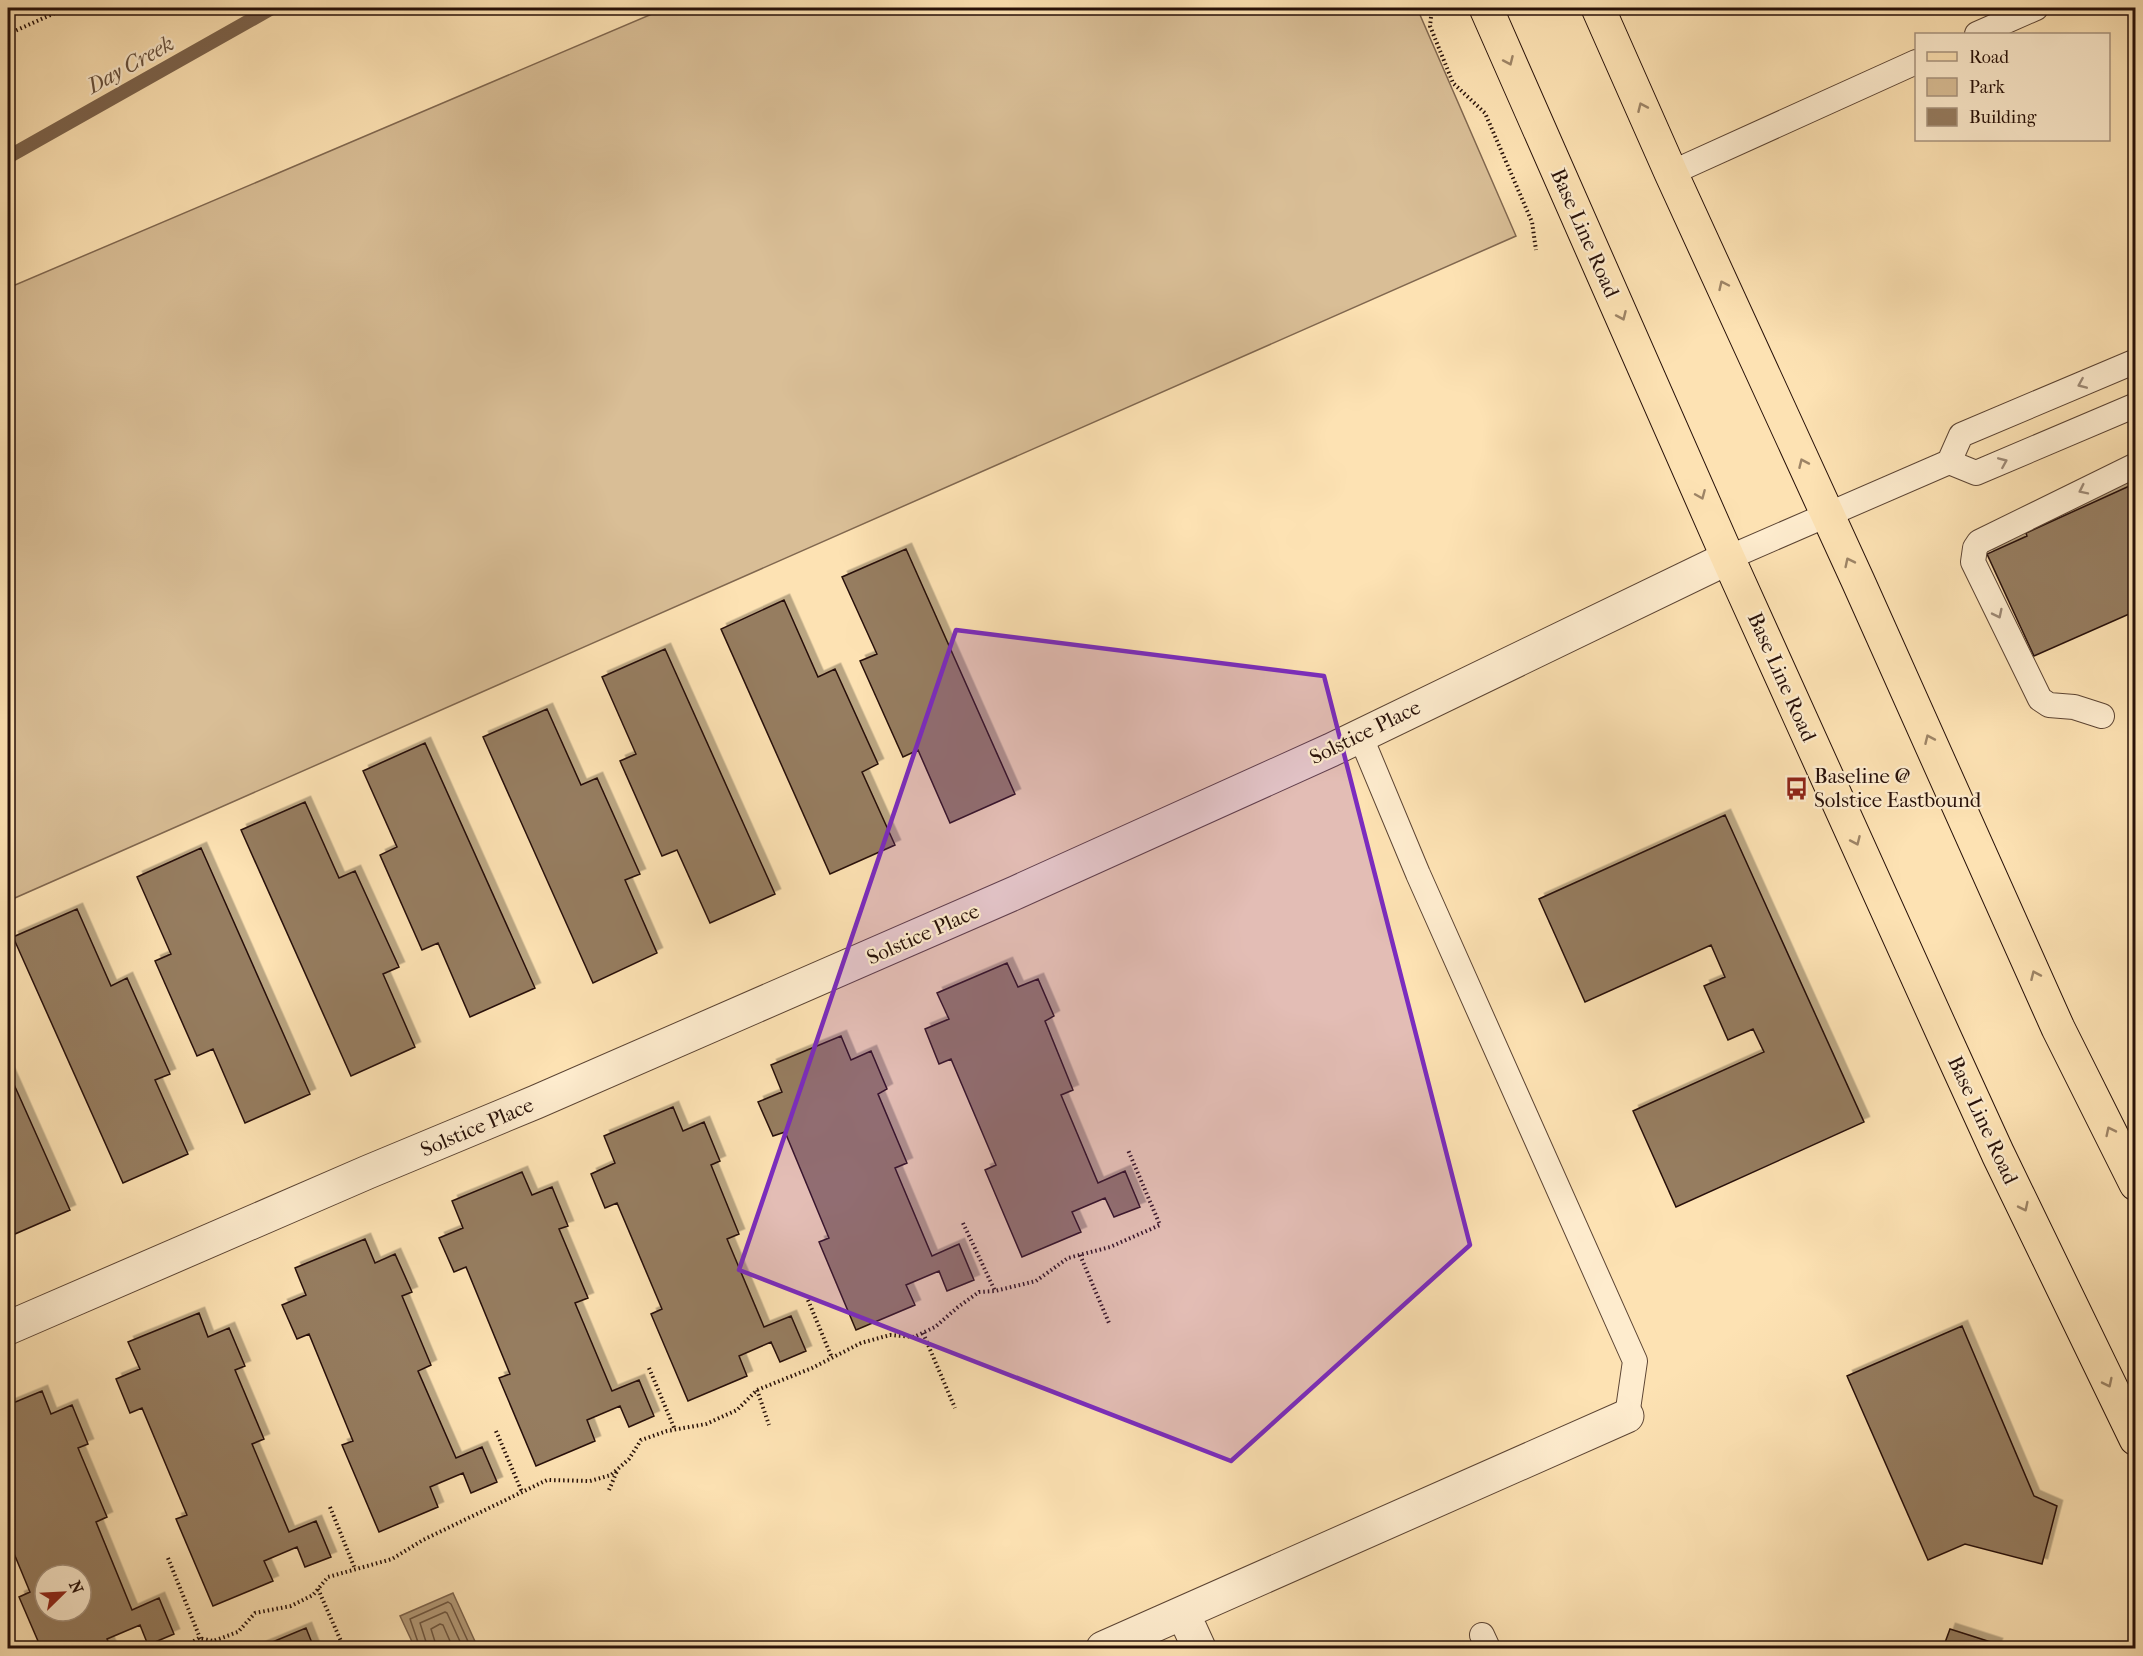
<svg xmlns="http://www.w3.org/2000/svg" width="2143" height="1656" font-family="'IM FELL French Canon',serif">
	<style>
		.green { fill: #d9be96; stroke: #80674f; stroke-width: 1.5 }
		.water { fill: #b49b79; stroke: #7c634c; stroke-width: 1.5 }
		.lines { fill: none; stroke-linecap: round; stroke-linejoin: round }
		.shore { stroke: #6e5640; stroke-width: 1.5 }
		.stream { stroke: #7c634c; stroke-width: 14 }
		.building { fill: #967d61; stroke: #271008; stroke-width: 1.5; fill-rule: evenodd; filter: url(#shadow) }
		.service-casing { stroke: #5c4433; stroke-width: 26 }
		.minor-casing { stroke: #5c4433; stroke-width: 35 }
		.primary-casing { stroke: #271008; stroke-width: 35 }
		.path { stroke: #271008; stroke-width: 4; stroke-dasharray: 1.5 3; stroke-linecap: butt }
		.service { stroke: #feecce; stroke-width: 24 }
		.minor { stroke: #feecce; stroke-width: 33 }
		.primary { stroke: #fde2b3; stroke-width: 33 }
		.oneway { stroke: #9d8466 }
		.oneway2 { stroke: #9d8975 }
		.marked { fill: #7b2cbf; fill-opacity: 0.2; stroke: #7b2cbf; stroke-width: 4.5; stroke-linejoin: round }
		.labels { text-anchor: middle; stroke-width: 4.5; stroke-linejoin: round; paint-order: stroke }
		.street-label { font-size: 21px; fill: #271008; stroke: #feecce }
		.poi-label { font-size: 21px; fill: #271008; stroke: #feecce; text-anchor: start }
		.water-label { font-size: 22px; font-style: italic; fill: #664f3b; stroke: #feecce }
	</style>
	<defs>
		<filter id="shadow"><feDropShadow dx="5.5" dy="-5.5" stdDeviation="0" flood-color="#0004"/></filter>
	</defs>
	<rect width="100%" height="100%" fill="#fde2b3"/>
	<filter id="stains"><feTurbulence type="fractalNoise" baseFrequency=".00333" numOctaves="4"/><feColorMatrix values="0 0 0 0 .2 0 0 0 0 .09 0 0 0 0 .02 0 0 0 .5 -.17"/></filter>
	<radialGradient id="worn" r=".72"><stop offset=".6" stop-color="#630" stop-opacity="0"/><stop offset="1" stop-color="#630" stop-opacity=".3"/></radialGradient>
	<!-- green -->
	<path class="green" d="M666,8H1417L1516,236L8,901V288Z"/>
	<!-- water -->
	<path class="water" d="M453,1593L478,1648H415L400,1616Z"/>
	<g class="lines">
		<!-- shore -->
		<path class="shore" d="M420,1648L410,1619L448,1602L451,1604L471,1648
			M428,1648L420,1623L445,1612L447,1613L463,1648
			M437,1648L431,1629L440,1624L443,1625L453,1648"/>
		<!-- stream -->
		<path class="stream" d="M8,157L272,8"/>
	</g>
	<!-- building -->
	<path class="building" d="M2136,483V611L2034,656L1987,554L2027,536L2026,533Z
		M906,549L1015,794L950,823L918,750L903,757L860,661L877,654L842,577Z
		M784,600L818,677L835,669L878,764L862,772L895,845L830,874L721,629Z
		M665,649L775,894L710,923L677,850L662,856L620,761L636,754L602,677Z
		M547,709L581,785L597,778L640,874L625,880L657,953L593,983L483,737Z
		M425,743L535,988L470,1017L438,943L422,950L380,855L397,847L363,771Z
		M305,802L339,878L355,871L399,967L383,974L415,1047L351,1076L241,830Z
		M1725,815L1864,1122L1676,1207L1633,1111L1764,1052L1753,1029L1728,1040L1704,986L1725,977L1711,945L1585,1002L1539,899Z
		M201,848L310,1094L245,1123L213,1049L197,1056L155,961L171,954L137,877Z
		M77,909L111,986L127,978L170,1074L155,1080L188,1154L123,1183L13,937Z
		M1007,963L1018,987L1038,979L1054,1016L1045,1021L1073,1090L1061,1095L1098,1183L1125,1171L1140,1207L1114,1217L1105,1198L1072,1212L1081,1232L1022,1257L985,1170L996,1165L951,1059L939,1064L925,1029L949,1019L937,993Z
		M841,1036L851,1060L871,1051L887,1089L878,1094L907,1163L895,1168L932,1256L959,1244L974,1280L947,1291L939,1271L906,1285L915,1305L856,1330L819,1242L829,1238L785,1132L773,1136L758,1102L782,1092L771,1065Z
		M8,1071L70,1210L8,1237Z
		M673,1107L683,1131L704,1122L720,1161L711,1165L739,1234L727,1239L764,1327L791,1316L806,1351L780,1362L771,1342L739,1356L747,1376L688,1401L651,1314L662,1309L617,1203L605,1208L591,1174L615,1163L604,1136Z
		M522,1172L532,1195L552,1187L568,1226L559,1229L588,1298L575,1303L612,1391L639,1380L654,1416L629,1427L620,1406L587,1420L595,1441L536,1466L499,1378L510,1374L466,1267L454,1272L439,1238L463,1228L452,1201Z
		M365,1239L375,1263L395,1254L412,1292L402,1296L431,1365L418,1371L456,1458L482,1447L497,1482L471,1493L463,1473L430,1487L438,1507L379,1532L342,1445L353,1441L309,1334L297,1339L282,1305L306,1295L295,1268Z
		M199,1313L208,1337L229,1328L245,1366L235,1370L264,1439L252,1444L289,1532L316,1521L331,1557L305,1567L297,1547L264,1561L273,1581L213,1606L176,1519L187,1515L142,1408L130,1413L116,1379L140,1369L128,1342Z
		M1962,1326L2034,1496L2057,1506L2042,1564L1965,1544L1928,1560L1847,1376Z
		M42,1391L51,1414L72,1405L88,1444L78,1448L107,1517L96,1522L132,1610L159,1598L174,1634L148,1645L140,1625L107,1639L111,1648H41L19,1597L30,1592L8,1539V1405ZM45,1575H81V1611H45Z
		M306,1628L314,1648H258Z
		M1950,1629L1997,1644L1995,1648H1943Z"/>
	<g class="lines">
		<defs>
			<path id="service" d="M1977,34L2036,8
				M1671,173L1916,62
				M1949,462L1976,473L2136,405
				M1728,558L1949,462L1961,435L2136,361
				M2102,716L2074,707L2049,705L2040,699L1973,562L1975,548L1979,542L2136,465
				M1360,735L1418,874L1635,1361L1627,1416
				M1482,1635L1488,1648"/>
			<path id="minor" d="M8,1328L368,1172L536,1102L1017,892L1331,750L1728,558
				M1183,1613L1199,1648
				M1103,1648L1627,1416"/>
			<path id="primary" d="M1486,8L1728,558L1945,1038L1998,1154L2136,1439
				M1598,8L1671,173L1858,581L2058,1028L2136,1184"/>
		</defs>
		<!-- service casing -->
		<use href="#service" class="service-casing"/>
		<!-- minor casing -->
		<use href="#minor" class="minor-casing"/>
		<!-- primary casing -->
		<use href="#primary" class="primary-casing"/>
		<!-- path -->
		<path class="path" d="M1432,8L1430,26L1453,83L1485,113L1532,222L1536,250
			M1662,8L1663,10
			M8,34L66,8
			M963,1223L995,1291
			M1080,1255L1109,1323
			M808,1300L832,1358
			M923,1333L955,1408
			M649,1368L675,1430
			M757,1390L769,1425
			M496,1431L522,1492
			M609,1490L617,1471
			M330,1507L355,1569
			M168,1558L204,1648
			M318,1589L344,1648
			M182,1648L199,1638L213,1641L238,1632L255,1613L291,1606L313,1595L328,1577L392,1559L423,1540L547,1480L590,1481L611,1475L629,1459L641,1440L667,1431L706,1424L737,1410L757,1390L812,1368L861,1343L890,1335L914,1337L935,1327L958,1307L979,1292L995,1291L1036,1281L1068,1258L1110,1247L1160,1225L1128,1150"/>
		<!-- service -->
		<use href="#service" class="service"/>
		<!-- minor -->
		<use href="#minor" class="minor"/>
		<!-- primary -->
		<use href="#primary" class="primary"/>
	</g>
	<!-- one-way arrows -->
	<defs><path id="oneway-chevron" d="M-2-3.5L2.5 0L-2 3.5" fill="none" stroke-width="1.6" stroke-linecap="round" stroke-linejoin="round" transform="scale(1.5)"/></defs>
	<g class="oneway">
		<use href="#oneway-chevron" transform="translate(1509 61) rotate(66)"/>
		<use href="#oneway-chevron" transform="translate(1642 107) rotate(-114)"/>
		<use href="#oneway-chevron" transform="translate(1723 285) rotate(-115)"/>
		<use href="#oneway-chevron" transform="translate(1622 316) rotate(66)"/>
		<use href="#oneway-chevron" transform="translate(1803 463) rotate(-114)"/>
		<use href="#oneway-chevron" transform="translate(1701 495) rotate(67)"/>
		<use href="#oneway-chevron" transform="translate(1849 562) rotate(-116)"/>
		<use href="#oneway-chevron" transform="translate(1929 739) rotate(-114)"/>
		<use href="#oneway-chevron" transform="translate(1856 841) rotate(66)"/>
		<use href="#oneway-chevron" transform="translate(2035 975) rotate(-114)"/>
		<use href="#oneway-chevron" transform="translate(2110 1131) rotate(-116)"/>
		<use href="#oneway-chevron" transform="translate(2024 1207) rotate(64)"/>
		<use href="#oneway-chevron" transform="translate(2108 1383) rotate(64)"/>
	</g>
	<g class="oneway2">
		<use href="#oneway-chevron" transform="translate(2082 384) rotate(157)"/>
		<use href="#oneway-chevron" transform="translate(2003 462) rotate(-23)"/>
		<use href="#oneway-chevron" transform="translate(2083 490) rotate(154)"/>
		<use href="#oneway-chevron" transform="translate(1998 614) rotate(64)"/>
	</g>
	<!-- marked area -->
	<path class="marked" d="M956,630L1324,676L1470,1245L1231,1461L739,1270Z"/>
	<!-- icons -->
	<defs>
		<symbol id="bus-bare" viewBox="-9 -9 18 18"><path d="M-5-6H5V4H4V6H2V4H-2V6H-4V4H-5ZM-3.5-4V0h7V-4ZM-3.5 1.2v1.5H-2V1.2ZM2 1.2v1.5H3.5V1.2Z" fill="#8f2418" stroke="#feecce" stroke-width="2.5" paint-order="stroke"/></symbol>
	</defs>
	<g fill-rule="evenodd">
		<use href="#bus-bare" x="1780" y="772" width="33" height="33"/>
	</g>
	<g class="labels">
		<!-- street labels -->
		<g class="street-label">
			<text transform="translate(1585 233) rotate(66)" y="7">Base Line Road</text>
			<text transform="translate(1782 677) rotate(66)" y="7">Base Line Road</text>
			<text transform="translate(1365 732) rotate(-26)" y="7">Solstice Place</text>
			<text transform="translate(923 934) rotate(-24)" y="7">Solstice Place</text>
			<text transform="translate(1983 1120) rotate(65)" y="7">Base Line Road</text>
			<text transform="translate(477 1127) rotate(-23)" y="7">Solstice Place</text>
		</g>
		<!-- poi labels -->
		<g class="poi-label">
			<text x="1814" y="783">Baseline @<tspan x="1814" dy="24">Solstice Eastbound</tspan></text>
		</g>
		<!-- water labels -->
		<g class="water-label">
			<text transform="translate(130 64) rotate(-29)" y="8">Day Creek</text>
		</g>
	</g>
	<!-- margin -->
	<rect width="2143" height="1656" fill="none" stroke="#fde2b3" stroke-width="30"/>
	<rect x="9" y="9" width="2125" height="1638" fill="none" stroke="#271008" stroke-width="3"/>
	<rect x="15" y="15" width="2113" height="1626" fill="none" stroke="#271008" stroke-width="1.5"/>
	<!-- legend -->
	<rect x="1915" y="33" width="195" height="108" fill="#feecce" stroke="#a8947f" stroke-width="1.5"/>
	<rect x="1927" y="52" width="30" height="9" fill="#fde2b3" stroke="#a8947f" stroke-width="1.5"/>
	<text x="1969" y="63" font-size="18" fill="#271008">Road</text>
	<rect x="1927" y="78" width="30" height="18" fill="#d9be96" stroke="#a8947f" stroke-width="1.5"/>
	<text x="1969" y="93" font-size="18" fill="#271008">Park</text>
	<rect x="1927" y="108" width="30" height="18" fill="#967d61" stroke="#a8947f" stroke-width="1.5"/>
	<text x="1969" y="123" font-size="18" fill="#271008">Building</text>
	<!-- north arrow -->
	<g transform="translate(63 1593) rotate(66)"><circle r="28" fill="#feecce" stroke="#a8947f" stroke-width="1.5"/>
	<path d="M0-4.5L10 22L0 15L-10 22Z" fill="#8f2418"/>
	<text y="-9" font-size="16" font-weight="bold" text-anchor="middle" fill="#271008">N</text>
	</g>
	<rect width="100%" height="100%" filter="url(#stains)"/>
	<rect width="100%" height="100%" fill="url(#worn)"/>
</svg>
